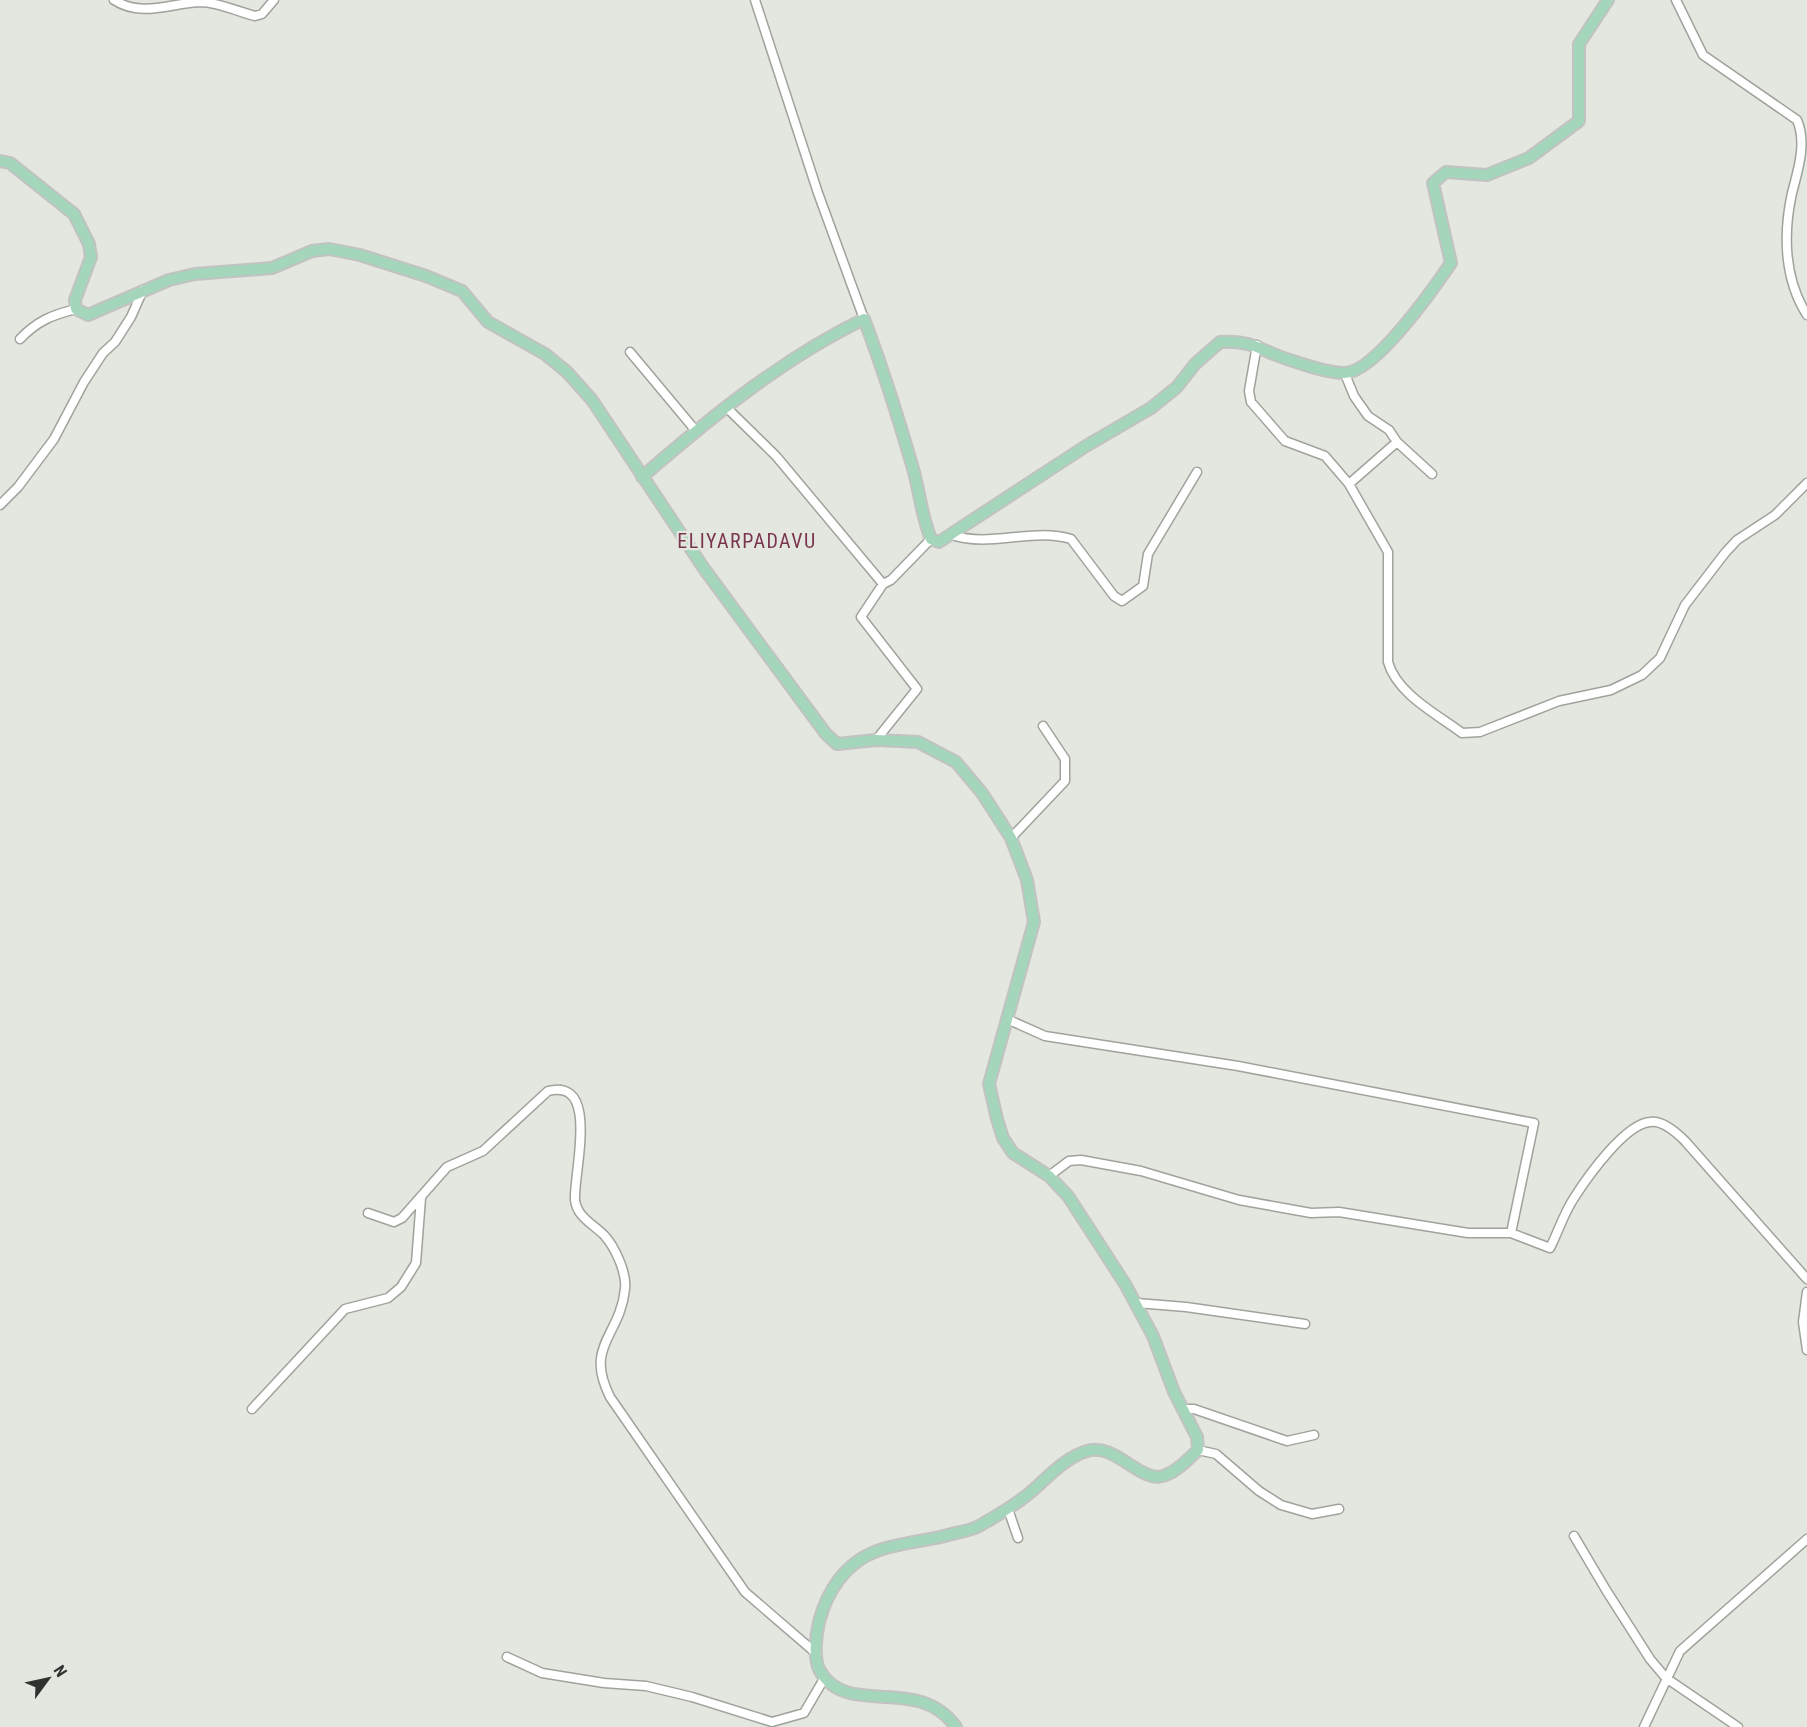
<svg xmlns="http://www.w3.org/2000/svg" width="1807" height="1727" font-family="'Roboto Condensed',sans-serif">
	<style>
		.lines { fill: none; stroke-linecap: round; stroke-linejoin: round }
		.minor-casing { stroke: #9fa39c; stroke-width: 11 }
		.major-casing { stroke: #c1c2c1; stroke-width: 14 }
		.minor { stroke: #fff; stroke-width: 8 }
		.major { stroke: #a4d6bb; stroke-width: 10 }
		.labels { text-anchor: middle; stroke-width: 4.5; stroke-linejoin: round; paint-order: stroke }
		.quarter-label { font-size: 20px; letter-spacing: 1.5px; fill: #7b364f; stroke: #e3e7e0 }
	</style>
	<rect width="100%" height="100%" fill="#e3e7e0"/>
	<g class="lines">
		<defs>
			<path id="minor" d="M114,0C142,18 170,3 201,2C217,2 239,12 255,16L262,14L274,0
				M755,0L818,193L864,319
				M1676,0L1703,55L1797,120C1807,143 1798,170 1792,193C1783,234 1784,279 1807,315
				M20,339C37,321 52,315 76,309
				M1257,345L1249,391L1251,402L1285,441L1325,456L1349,484L1388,552V662C1397,694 1437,714 1462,733L1480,732L1559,701L1611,690L1642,675L1660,658L1685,605L1725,553L1737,540L1775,515L1807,483
				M630,352L696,431
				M1345,374L1354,396L1368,416L1389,430L1397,442L1432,474
				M726,407L776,456L883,584
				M1349,484L1397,442
				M0,505L18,487L54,439L84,382L103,353L115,342L131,317L143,290
				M952,535C990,548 1034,527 1071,539L1114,596L1122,601L1143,586L1148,554L1197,472
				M876,740L917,689L861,617L883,584L891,580L931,539
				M1011,838L1065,781V759L1043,726
				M1007,1019L1045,1036L1238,1066L1534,1123L1511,1233L1550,1248C1558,1232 1564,1213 1574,1198C1588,1176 1625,1124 1650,1122C1663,1120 1677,1133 1685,1141L1807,1279
				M1049,1176L1069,1161L1081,1160L1141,1171L1239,1200L1311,1213L1339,1212L1468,1233H1511
				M368,1213L394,1222L402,1218L447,1167L483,1151L548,1091C601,1077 573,1175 575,1200C577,1217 593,1224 604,1235C615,1247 627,1273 625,1289C620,1337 584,1345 610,1397L745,1592L817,1654
				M1807,1292L1803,1322L1807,1350
				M1137,1303L1186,1307L1305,1324
				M252,1409L345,1309L388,1298L401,1287L416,1263L421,1198
				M1183,1409H1194L1287,1441L1314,1435
				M1198,1450L1216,1454L1259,1491L1281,1505L1312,1514L1339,1509
				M1008,1509L1018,1538
				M1574,1536L1606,1590L1650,1659L1666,1678L1738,1727
				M507,1657L542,1673L604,1683L646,1686L692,1697L772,1722L804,1713L825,1677
				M1644,1727L1680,1651L1807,1539"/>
			<path id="major" d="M0,161L10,163L74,214L89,244L91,257L75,300L76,309L88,315L169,280L195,274L272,268L312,251L329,249L360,255L426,276L462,291L488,322L545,354L567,372L592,400L705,570L826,734L837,744L876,740L918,742L956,762L982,793L1011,838L1027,880L1034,922L989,1084L997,1119L1003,1138L1013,1153L1049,1176L1068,1196L1125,1284L1153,1336L1174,1392L1197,1437L1198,1450C1188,1459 1179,1470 1166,1475C1142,1486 1116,1442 1087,1451C1066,1457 1048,1477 1032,1491C1016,1505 998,1515 979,1526C970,1531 958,1532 948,1535C927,1541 897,1543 877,1551C846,1562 827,1591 819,1622C816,1635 813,1659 820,1671C848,1719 917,1673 956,1727
				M642,477C711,417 782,359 864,319C883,369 899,420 914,472C920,495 922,517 931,539L939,542L1086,446L1151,408L1177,387L1195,364L1220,342C1253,340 1261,351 1290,360C1305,365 1327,373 1344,373C1374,374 1434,288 1451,263L1433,183L1446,172L1487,175L1529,158L1579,121V44L1608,0"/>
		</defs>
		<!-- minor casing -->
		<use href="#minor" class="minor-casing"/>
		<!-- major casing -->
		<use href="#major" class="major-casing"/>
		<!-- minor -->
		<use href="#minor" class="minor"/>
		<!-- major -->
		<use href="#major" class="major"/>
	</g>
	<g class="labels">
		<!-- quarter labels -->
		<g class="quarter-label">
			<text x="747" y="548">ELIYARPADAVU</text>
		</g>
	</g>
	<!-- north arrow -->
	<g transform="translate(48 1679) rotate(57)" stroke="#e3e7e0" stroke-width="4.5" paint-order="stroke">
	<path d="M0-4.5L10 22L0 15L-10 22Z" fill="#30322f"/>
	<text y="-9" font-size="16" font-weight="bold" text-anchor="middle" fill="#30322f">N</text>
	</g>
</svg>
